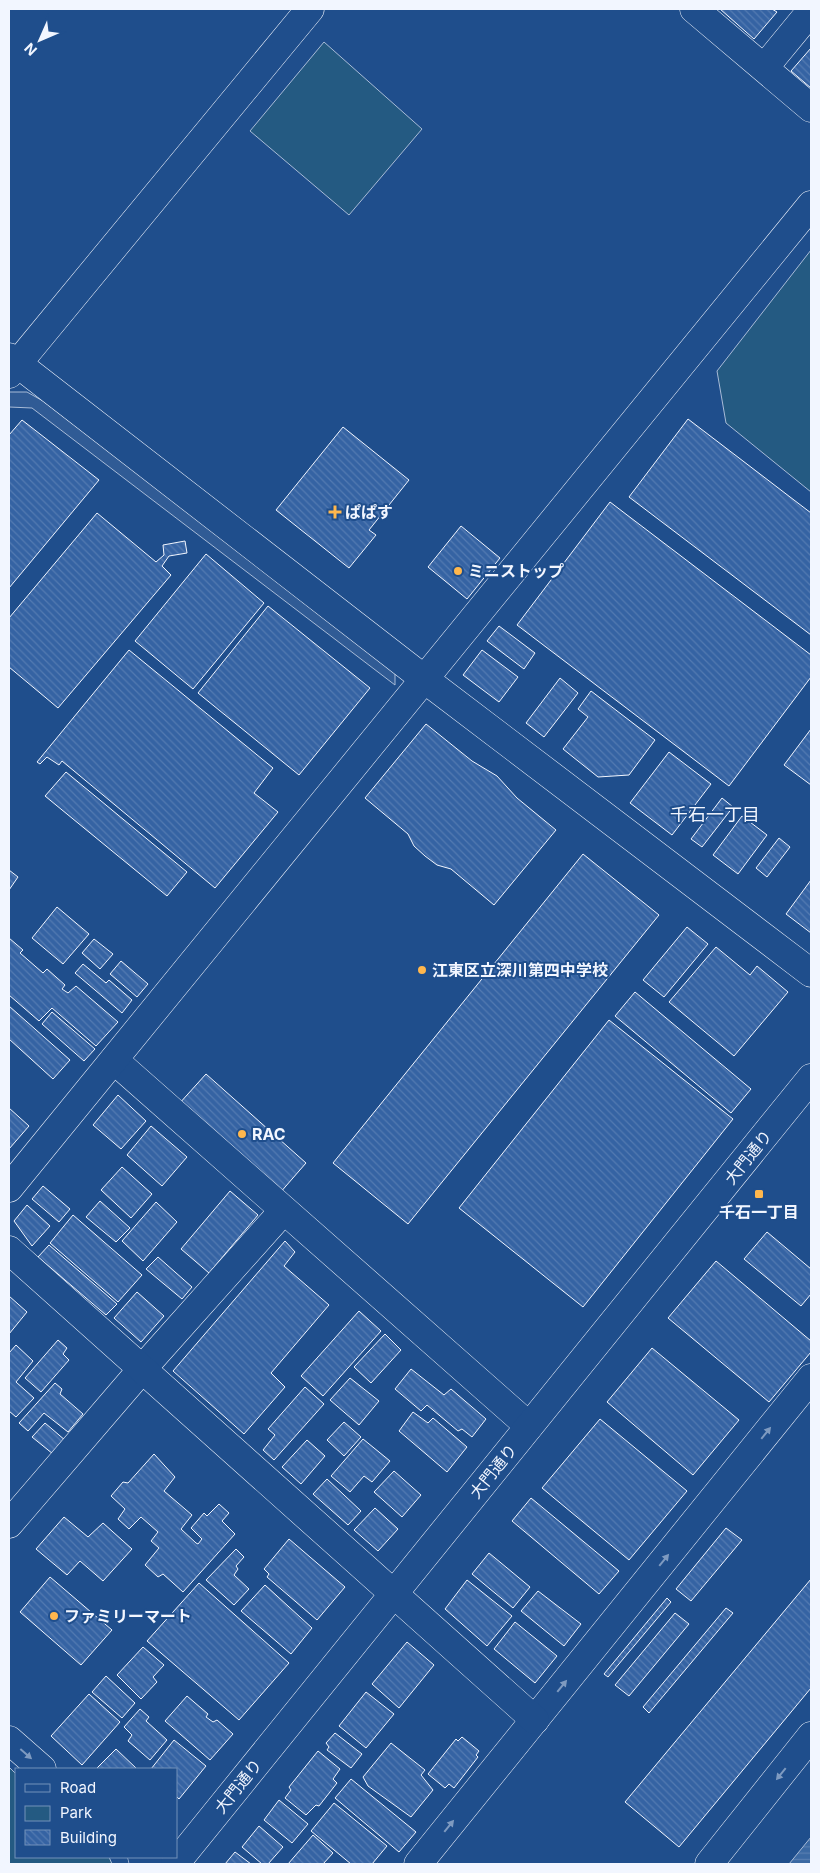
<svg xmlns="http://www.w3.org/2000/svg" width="820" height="1873" font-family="Inter,'Noto Sans JP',sans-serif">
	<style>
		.park { fill: #245a82; stroke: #a8bbd7 }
		.parking { fill: #305b95; stroke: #a8bbd7 }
		.water { fill: url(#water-rules); stroke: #a8bbd7 }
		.building { fill: url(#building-back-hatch); stroke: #f2f6ff }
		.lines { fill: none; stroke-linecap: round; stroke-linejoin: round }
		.minor-casing { stroke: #f2f6ff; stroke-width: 29 }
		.tertiary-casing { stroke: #f2f6ff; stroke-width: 29 }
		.minor { stroke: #1f4e8c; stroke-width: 28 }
		.tertiary { stroke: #1f4e8c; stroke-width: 28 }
		.oneway { fill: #7e9ac0 }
		.poi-dot { fill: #ffb74d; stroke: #1f4e8c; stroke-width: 2 }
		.labels { text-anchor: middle; stroke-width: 4; stroke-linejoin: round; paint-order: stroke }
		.poi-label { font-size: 16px; font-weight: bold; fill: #f2f6ff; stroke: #1f4e8c; text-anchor: start }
		.street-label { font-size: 16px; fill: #f2f6ff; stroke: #1f4e8c }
		.neighbourhood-label { font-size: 18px; fill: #f2f6ff; stroke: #1f4e8c }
	</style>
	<defs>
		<pattern id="water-rules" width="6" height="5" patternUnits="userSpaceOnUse" patternTransform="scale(1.25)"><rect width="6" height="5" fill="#3b69a3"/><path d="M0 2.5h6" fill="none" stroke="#587fb1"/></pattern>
		<pattern id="building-back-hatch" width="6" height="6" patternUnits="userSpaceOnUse" patternTransform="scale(1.25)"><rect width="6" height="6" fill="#3563a3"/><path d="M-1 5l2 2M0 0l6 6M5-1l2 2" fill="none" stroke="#537ab1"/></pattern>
	</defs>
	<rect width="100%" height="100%" fill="#1f4e8c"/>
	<!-- park -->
	<path class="park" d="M324,42L422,129L349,215L250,131Z
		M811,250V492L726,423L717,371Z
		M9,1767L16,1774V1857H109L112,1864H9Z"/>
	<!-- parking -->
	<path class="parking" d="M9,392H27L43,401L395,671V685L32,408L9,407Z"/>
	<!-- water -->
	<path class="water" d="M811,1837V1864H789Z"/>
	<!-- building -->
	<path class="building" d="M720,9H772L777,12L754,39Z
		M811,48V88L791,71Z
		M688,419L811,513V635L629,497Z
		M22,420L99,480L9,588V435Z
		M343,427L409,480L369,530L376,535L349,568L276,510Z
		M610,502L811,655V677L729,786L517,625Z
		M97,513L156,562L164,555L163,545L185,541L187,553L169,556L162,566L171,575L58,708L9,667V618Z
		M461,526L500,558L467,599L428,567Z
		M206,554L264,603L193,689L135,641Z
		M268,606L370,688L299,775L198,693Z
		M499,626L535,653L524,669L487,641Z
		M129,650L273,768L254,793L278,812L215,888L62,761L59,765L47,757L40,764L37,762Z
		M482,650L518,677L499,702L463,675Z
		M560,678L578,693L544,737L526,723Z
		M591,691L655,740L629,775L598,777L563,749L588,717L578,709Z
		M426,724L472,761L497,776L517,798L556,830L494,905L451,869L437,865L425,856L414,846L408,834L365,798Z
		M811,729V785L784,765Z
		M669,752L711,784L672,835L630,803Z
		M66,772L187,872L167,896L45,796Z
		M722,798L733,807L702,847L691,839Z
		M742,816L767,835L738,874L713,855Z
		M779,838L790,847L767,877L756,868Z
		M583,854L659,915L408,1224L333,1163Z
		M9,870L18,877L9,890Z
		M811,880V933L786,914Z
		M57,907L89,934L63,964L32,938Z
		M687,927L708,944L664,997L643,980Z
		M9,938L23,950L20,953L43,973L47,969L65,985L62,989L68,993L76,986L118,1022L96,1046L52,1008L39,1021L9,995Z
		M94,939L113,954L100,969L82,953Z
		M716,947L750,975L757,966L788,992L734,1056L669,1002Z
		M121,961L148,984L137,997L110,974Z
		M83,964L106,983L109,980L132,1000L122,1013L75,973Z
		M635,992L751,1089L731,1113L615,1016Z
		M9,1006L70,1060L53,1079L9,1039Z
		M52,1012L95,1049L84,1061L42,1024Z
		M609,1020L733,1119L583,1307L459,1208Z
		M206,1074L306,1163L279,1194L178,1105Z
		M118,1095L146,1121L121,1149L93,1125Z
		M9,1108L29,1126L9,1149Z
		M151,1126L187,1157L162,1186L127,1155Z
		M122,1167L152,1194L131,1218L101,1190Z
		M43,1186L70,1209L59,1222L32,1199Z
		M230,1191L258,1215L209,1273L181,1249Z
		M100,1201L130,1228L116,1242L86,1217Z
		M156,1202L177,1222L143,1261L122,1241Z
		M27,1205L50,1226L32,1246L14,1221Z
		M73,1215L142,1275L118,1302L50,1243Z
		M767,1232L811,1269V1294L801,1306L744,1259Z
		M285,1241L295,1252L284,1266L329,1305L271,1373L285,1387L244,1434L173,1371Z
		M49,1245L117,1304L106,1315L38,1257Z
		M158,1257L192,1287L182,1299L146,1269Z
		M716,1261L811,1341V1352L769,1402L668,1318Z
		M137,1292L164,1316L141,1342L114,1318Z
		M9,1296L27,1312L9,1334Z
		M359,1311L381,1331L323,1396L301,1376Z
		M385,1334L401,1350L371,1383L354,1367Z
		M58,1340L67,1348L63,1354L69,1360L41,1392L25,1378Z
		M16,1345L33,1361L16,1382L34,1398L16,1417L9,1411V1353Z
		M652,1348L739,1420L693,1475L607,1402Z
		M411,1369L444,1395L451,1389L486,1419L472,1437L462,1429L458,1431L427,1405L421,1411L395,1389Z
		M350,1378L379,1401L359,1425L330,1400Z
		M55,1383L62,1389L60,1394L83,1414L68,1432L44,1413L28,1431L19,1423Z
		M305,1387L324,1404L274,1460L263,1450L275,1435L268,1429Z
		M413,1412L428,1423L433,1418L467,1447L447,1472L399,1431Z
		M600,1419L687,1491L629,1560L542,1488Z
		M344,1422L361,1437L344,1456L327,1440Z
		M45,1423L66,1441L53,1454L32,1437Z
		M363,1439L390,1461L372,1482L364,1476L350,1492L331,1476Z
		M307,1440L325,1456L301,1484L282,1467Z
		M154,1454L175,1477L164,1491L192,1515L181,1529L196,1543L198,1544L202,1539L191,1528L204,1513L207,1516L219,1504L229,1513L222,1521L235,1534L183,1592L163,1574L158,1577L145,1565L159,1548L151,1541L158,1532L141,1517L129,1529L118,1519L125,1509L111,1496L123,1482L128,1483Z
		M394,1471L421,1495L402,1517L374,1492Z
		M327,1479L361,1511L348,1525L313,1494Z
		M531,1498L619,1571L599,1594L512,1521Z
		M375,1508L398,1529L378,1551L354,1530Z
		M64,1517L88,1537L103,1523L132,1549L103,1581L80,1561L67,1575L36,1549Z
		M726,1528L742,1540L691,1601L676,1589Z
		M289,1539L345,1587L317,1620L267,1577L269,1574L264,1569Z
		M236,1549L244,1557L236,1566L238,1569L234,1575L249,1589L234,1605L206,1580Z
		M489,1553L530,1587L513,1608L472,1574Z
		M50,1577L112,1630L81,1665L20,1612Z
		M811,1579V1688L679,1847L625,1802Z
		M467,1580L512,1616L487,1646L445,1609Z
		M199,1583L289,1663L239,1720L147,1641Z
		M265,1585L312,1628L291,1654L241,1611Z
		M538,1591L581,1624L564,1646L521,1611Z
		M667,1598L671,1602L608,1677L604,1674Z
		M726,1608L733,1613L649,1713L643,1707Z
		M675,1613L689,1624L629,1696L615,1685Z
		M515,1622L557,1656L535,1683L494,1649Z
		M407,1642L434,1665L399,1708L372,1684Z
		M143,1647L164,1665L153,1677L157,1682L141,1699L117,1675Z
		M106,1676L135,1703L122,1718L92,1692Z
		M366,1692L394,1714L366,1748L339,1726Z
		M89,1694L120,1722L82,1765L51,1736Z
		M187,1696L208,1714L206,1717L213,1722L217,1720L233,1734L210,1760L165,1721Z
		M140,1709L149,1717L146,1721L167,1740L150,1760L128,1741L132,1735L124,1727Z
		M335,1733L362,1754L351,1768L327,1750L329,1747L326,1743Z
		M462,1737L479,1751L476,1755L478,1757L454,1788L449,1784L445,1788L428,1774L456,1739L458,1741Z
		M174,1740L206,1766L179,1799L176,1796V1769H151Z
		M391,1743L425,1770L421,1775L433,1790L411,1817L368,1786L363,1777Z
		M116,1749L137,1769H96Z
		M318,1751L340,1769L333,1779L337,1783L319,1806L316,1805L306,1815L285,1798L291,1790L289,1787Z
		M351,1779L416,1832L399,1852L335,1798Z
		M279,1800L308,1824L292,1843L264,1820Z
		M334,1803L387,1846L372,1864H351L311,1831Z
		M259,1826L283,1847L268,1864H262L242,1847Z
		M313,1835L333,1853L323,1864H288Z
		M235,1852L251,1864H225Z"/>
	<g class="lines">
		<defs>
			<path id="minor" d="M694,9L811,108
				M764,68L811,11
				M114,1060L529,1426
				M9,1524L143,1368L284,1210
				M9,1740L42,1769
				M142,1857L150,1864
				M418,1864L811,1378
				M709,1864L811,1736"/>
			<path id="tertiary" d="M9,357L423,678L811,973
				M9,374L310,9
				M9,1188L811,205
				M9,1250L535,1720
				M175,1864L811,1078"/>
		</defs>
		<!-- minor casing -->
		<use href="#minor" class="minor-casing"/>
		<!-- tertiary casing -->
		<use href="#tertiary" class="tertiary-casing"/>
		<!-- minor -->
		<use href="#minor" class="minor"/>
		<!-- tertiary -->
		<use href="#tertiary" class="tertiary"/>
	</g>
	<!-- one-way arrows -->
	<defs><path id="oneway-solid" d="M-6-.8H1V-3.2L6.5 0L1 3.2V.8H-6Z" transform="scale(1.25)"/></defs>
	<g class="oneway">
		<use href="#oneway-solid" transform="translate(766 1433) rotate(-51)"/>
		<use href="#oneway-solid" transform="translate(664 1560) rotate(-51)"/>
		<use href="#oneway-solid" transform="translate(562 1686) rotate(-51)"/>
		<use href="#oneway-solid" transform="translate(26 1754) rotate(41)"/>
		<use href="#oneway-solid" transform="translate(781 1774) rotate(129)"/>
		<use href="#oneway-solid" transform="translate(449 1826) rotate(-51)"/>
	</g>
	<!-- markers -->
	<g class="poi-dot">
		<path d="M332.5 504.5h5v5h5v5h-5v5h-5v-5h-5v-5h5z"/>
		<circle cx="458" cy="571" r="5"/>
		<circle cx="422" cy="970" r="5"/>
		<circle cx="242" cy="1134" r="5"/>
		<rect x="754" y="1189" width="10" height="10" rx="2.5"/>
		<circle cx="54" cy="1616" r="5"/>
	</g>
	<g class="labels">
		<!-- poi labels -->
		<g class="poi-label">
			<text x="345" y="518">ぱぱす</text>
			<text x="468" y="577">ミニストップ</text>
			<text x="432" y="976">江東区立深川第四中学校</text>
			<text x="252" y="1140">RAC</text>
			<text x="759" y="1218" text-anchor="middle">千石一丁目</text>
			<text x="64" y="1622">ファミリーマート</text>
		</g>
		<!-- street labels -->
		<g class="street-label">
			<text transform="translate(748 1157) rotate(-51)" y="6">大門通り</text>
			<text transform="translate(493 1471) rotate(-51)" y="6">大門通り</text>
			<text transform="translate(238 1786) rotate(-51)" y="6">大門通り</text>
		</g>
		<!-- neighbourhood labels -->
		<g class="neighbourhood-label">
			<text x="715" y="821">千石一丁目</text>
		</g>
	</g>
	<!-- border -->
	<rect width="820" height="1873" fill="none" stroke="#f2f6ff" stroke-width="20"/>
	<!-- legend -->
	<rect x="15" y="1768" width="162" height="90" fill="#1f4e8c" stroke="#7391ba"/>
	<rect x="25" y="1784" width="25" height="8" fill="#1f4e8c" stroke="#7391ba"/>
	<text x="60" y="1793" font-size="15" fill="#f2f6ff">Road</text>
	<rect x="25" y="1806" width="25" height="15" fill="#245a82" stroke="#7391ba"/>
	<text x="60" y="1818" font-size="15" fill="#f2f6ff">Park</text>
	<rect x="25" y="1830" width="25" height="15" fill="url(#building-back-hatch)" stroke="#7391ba"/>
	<text x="60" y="1843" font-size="15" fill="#f2f6ff">Building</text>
	<!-- north arrow -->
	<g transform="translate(40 40) rotate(225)" stroke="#1f4e8c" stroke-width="4" paint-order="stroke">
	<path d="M0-4L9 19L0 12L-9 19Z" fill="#f2f6ff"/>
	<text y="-8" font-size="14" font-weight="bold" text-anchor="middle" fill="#f2f6ff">N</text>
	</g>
</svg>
